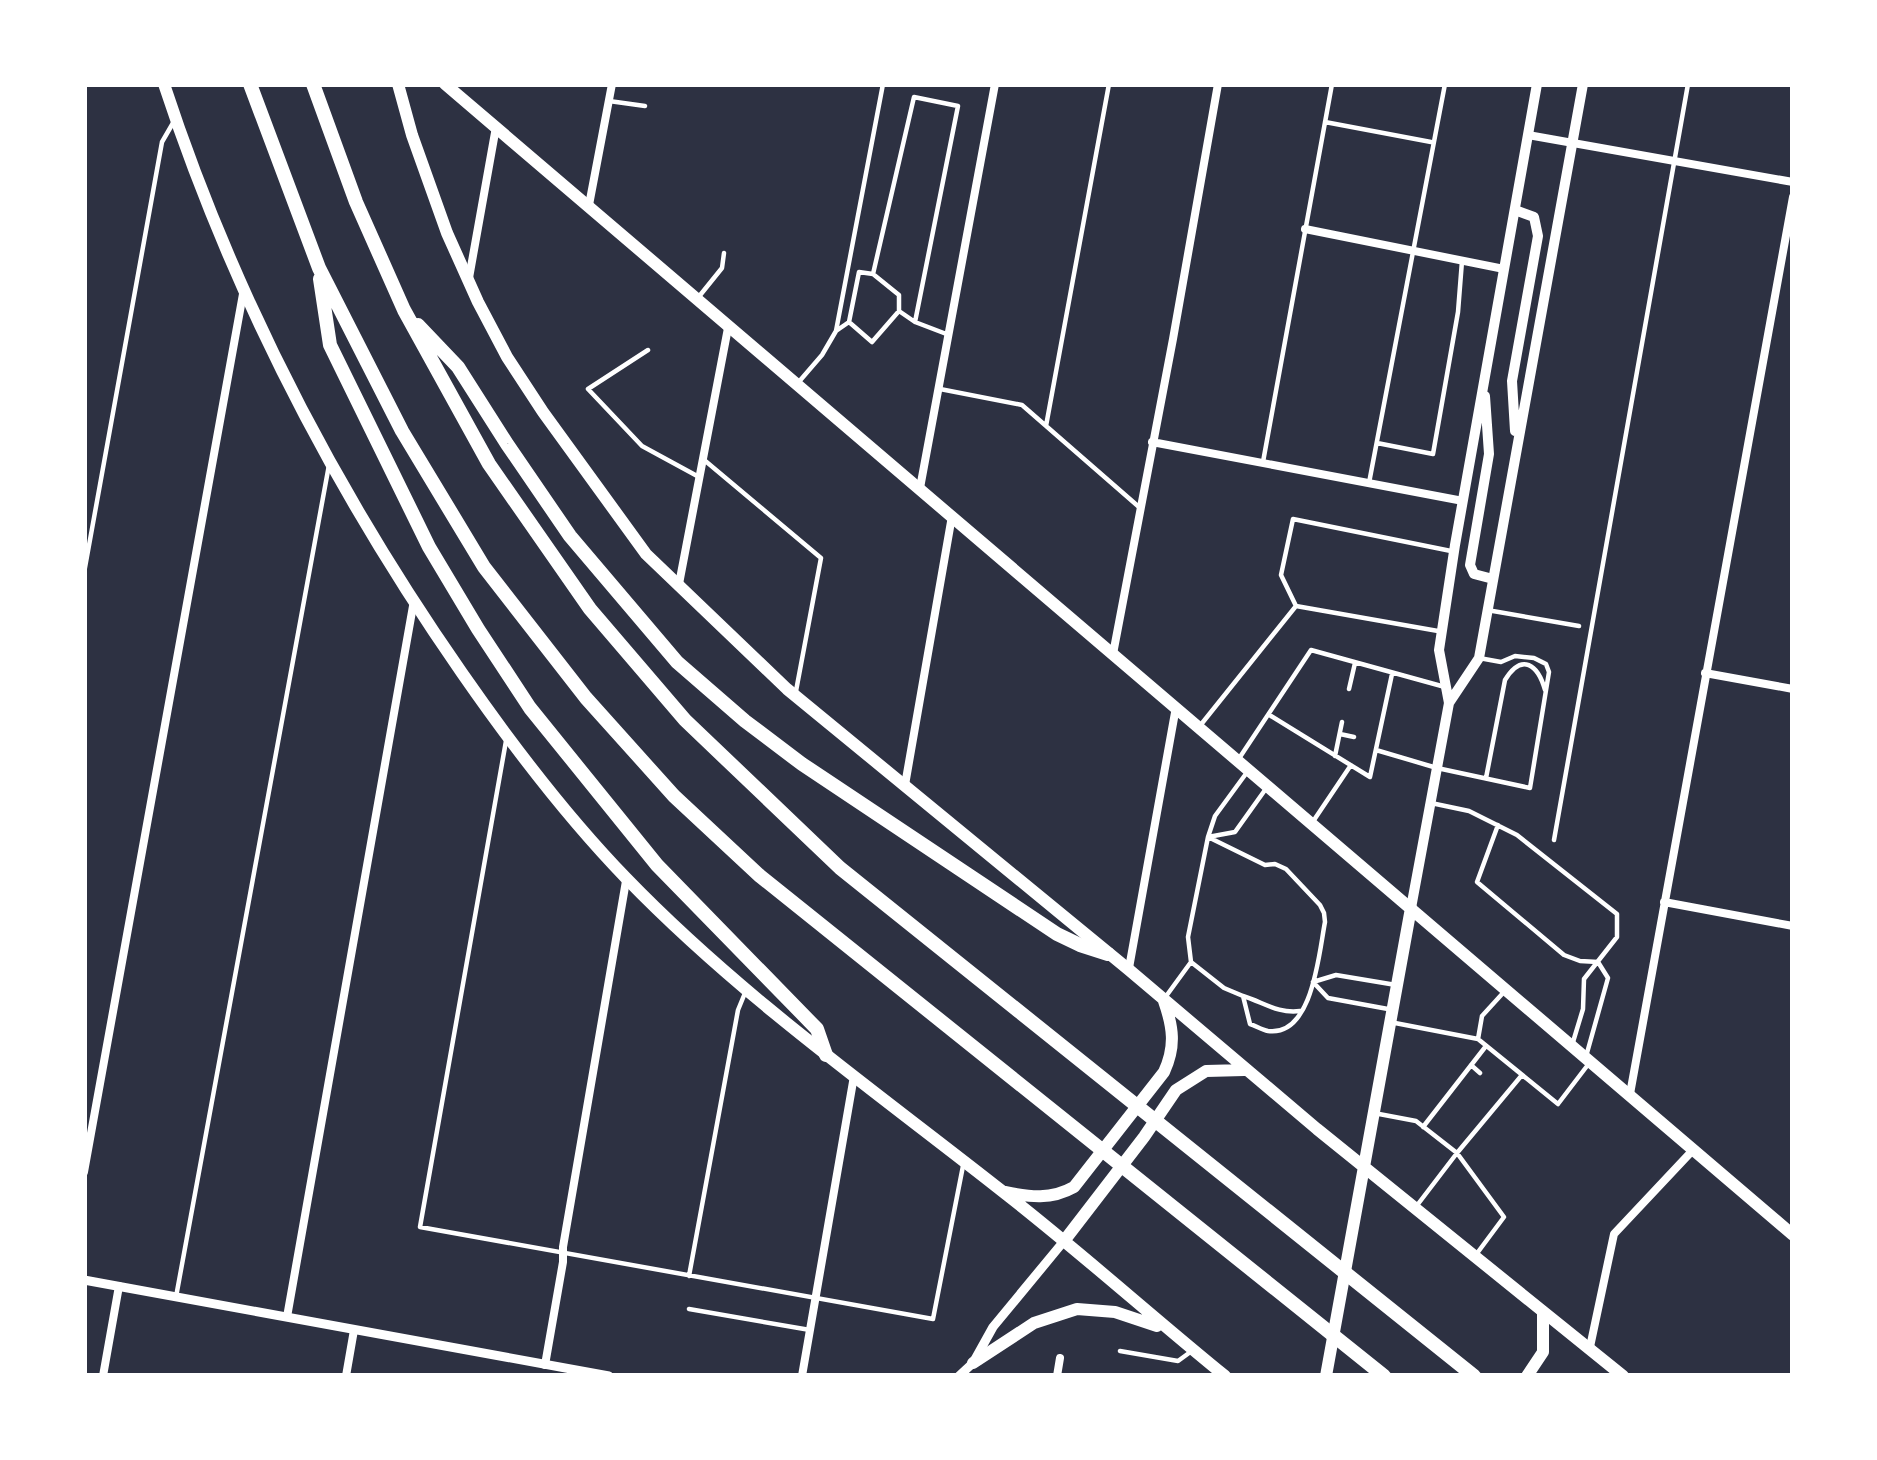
<svg xmlns="http://www.w3.org/2000/svg" width="1877" height="1460" font-family="'Work Sans',sans-serif">
	<style>
		.lines { fill: none; stroke-linecap: round; stroke-linejoin: round }
		.service { stroke: #fff; stroke-width: 4.5 }
		.minor { stroke: #fff; stroke-width: 8 }
		.tertiary { stroke: #fff; stroke-width: 9 }
		.secondary { stroke: #fff; stroke-width: 10 }
		.primary { stroke: #fff; stroke-width: 12 }
		.motorway { stroke: #fff; stroke-width: 14 }
	</style>
	<rect width="100%" height="100%" fill="#2d3142"/>
	<g class="lines">
		<!-- service -->
		<path class="service" d="M609,101L645,106
			M1325,122L1431,142
			M873,274L914,97L958,106L915,322
			M697,299L722,268L724,253
			M849,322L859,272L873,274L899,295V311
			M836,331L849,322L872,342L899,311L915,322L949,335
			M648,350L588,389L642,446L699,477
			M797,384L822,355L836,331L883,84
			M940,389L1022,405L1139,507
			M1046,426L1109,84
			M1377,443L1433,454L1458,312L1462,261
			M703,459L821,558L796,691
			M1263,462L1332,84
			M1369,483L1445,84
			M84,573L162,142L173,123
			M1296,606L1438,631
			M1487,610L1579,626
			M1349,689L1355,663
			M1271,716L1370,777L1392,674
			M1199,727L1296,606L1281,575L1293,519L1451,551
			M1340,734L1354,737
			M506,741L420,1227L933,1319L963,1166
			M1376,750L1437,768L1530,788L1549,672L1546,664L1534,658L1515,656L1501,662L1479,658
			M1335,756L1342,722
			M1238,760L1311,650L1445,687
			M1486,778L1505,680C1522,652 1538,665 1545,690
			M1431,803L1469,811L1517,835L1617,914V937L1584,979L1583,1009L1573,1042
			M1314,820L1351,765
			M1498,825L1477,882L1564,955L1580,961L1598,962
			M1208,837L1235,832L1265,790
			M1554,840L1688,84
			M1191,962L1224,988L1243,996L1250,1024C1256,1026 1262,1030 1268,1031C1313,1037 1319,952 1325,922L1324,913L1320,905L1286,869L1275,864L1265,865L1208,837
			M1243,996C1263,1002 1278,1014 1300,1011
			M1164,999L1191,962L1188,937L1208,837L1215,816L1245,775
			M1388,1009L1328,998L1313,982L1336,975L1396,985
			M1395,1023L1478,1039L1558,1104L1587,1066
			M1478,1039L1482,1016L1503,993
			M1587,1053L1608,978L1598,962
			M1471,1065L1480,1073
			M1379,1114L1416,1121L1457,1153L1522,1075
			M1423,1127L1486,1046
			M1415,1208L1457,1153L1504,1217L1478,1252
			M689,1276L738,1010L745,993
			M176,1297L329,465
			M689,1309L810,1330
			M1120,1351L1178,1361L1189,1353"/>
		<!-- minor -->
		<path class="minor" d="M1528,135L1793,182
			M589,205L612,84
			M1305,229L1504,269
			M469,278L496,127
			M1152,442L1463,501
			M920,488L995,84
			M679,584L728,328
			M1113,654L1173,339L1218,84
			M1705,673L1793,689
			M905,785L952,516
			M1664,902L1793,926
			M1129,968L1176,707
			M1630,1094L1793,197
			M84,1172L243,294
			M287,1317L413,606
			M1590,1347L1614,1234L1693,1150
			M545,1365L563,1262V1247L626,881
			M103,1376L119,1286
			M346,1376L354,1330
			M802,1376L854,1076
			M1057,1376L1060,1358"/>
		<!-- tertiary -->
		<path class="tertiary" d="M84,1280L609,1376
			M959,1376L973,1363L993,1327L1064,1241"/>
		<!-- secondary -->
		<path class="secondary" d="M1515,210L1534,217L1538,236L1512,381L1515,431
			M1485,396L1489,454L1470,565L1474,574L1493,579
			M1449,703L1479,658L1583,84
			M1411,908L1449,703L1439,650L1455,545L1537,84"/>
		<!-- primary -->
		<path class="primary" d="M164,84C233,294 336,492 462,673C512,745 565,815 626,878C740,996 874,1090 1002,1191C1078,1250 1150,1315 1225,1376
			M398,84L412,135L447,233L478,302L507,357L543,412L646,554L787,689L1128,969L1317,1129L1623,1376
			M445,84L1793,1235
			M1005,1192C1030,1197 1051,1200 1074,1187L1164,1072C1176,1046 1173,1027 1164,1001
			M1064,1241L1144,1137L1176,1090L1206,1071L1244,1070
			M973,1363L1034,1323L1077,1309L1115,1312L1157,1326
			M1326,1376L1411,908
			M1527,1376L1543,1352V1312"/>
		<!-- motorway -->
		<path class="motorway" d="M250,84L319,268L402,431L484,567L586,698L674,796L760,876L1384,1376
			M313,84L356,202L404,310L489,464L590,609L685,720L840,868L1474,1376
			M320,279L330,345L429,547L478,629L530,708L657,865L817,1029L826,1055
			M418,325L458,367L507,444L570,536L677,662L745,721L802,764L1057,934L1080,945L1108,954"/>
	</g>
	<!-- border -->
	<rect width="1877" height="1460" fill="none" stroke="#ffffff" stroke-width="174"/>
</svg>
